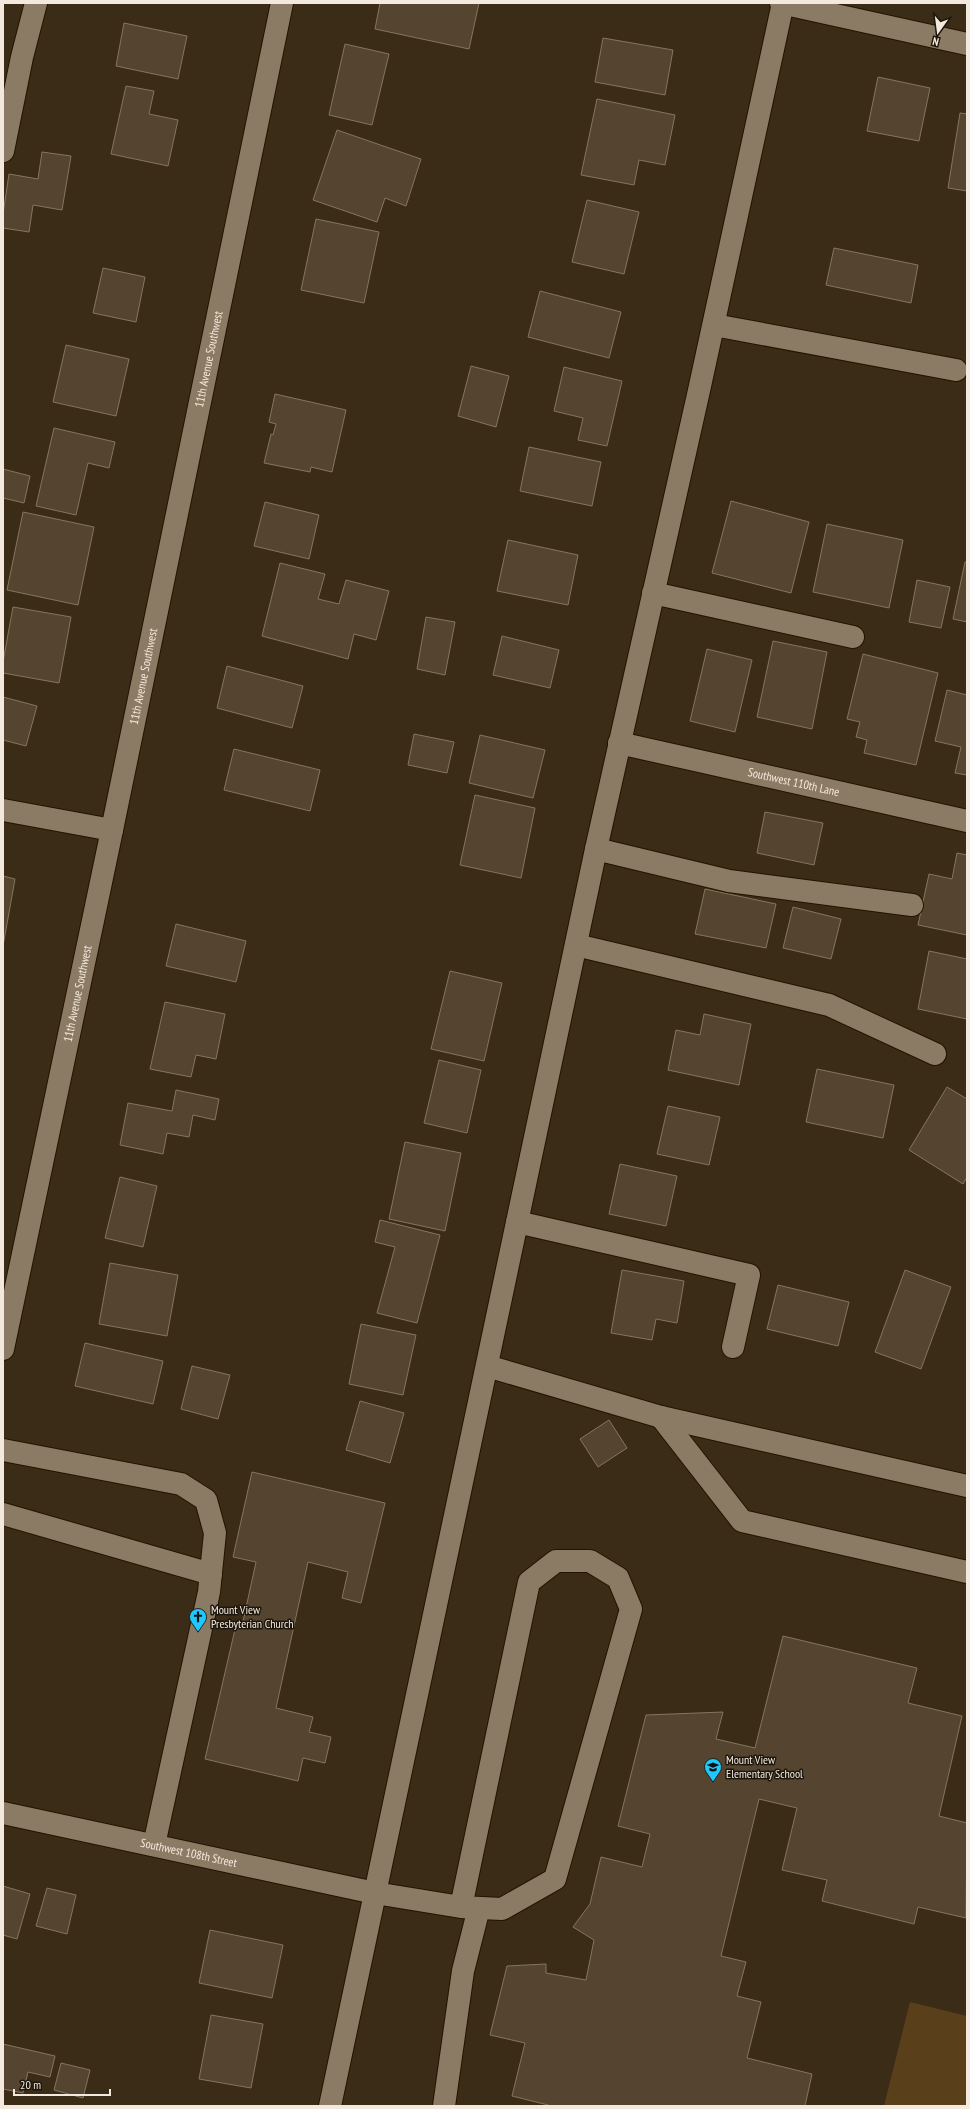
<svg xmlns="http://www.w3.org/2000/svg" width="970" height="2109" font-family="'PT Sans Narrow',sans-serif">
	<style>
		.green { fill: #59401a }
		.building { fill: #554530; stroke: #86755e }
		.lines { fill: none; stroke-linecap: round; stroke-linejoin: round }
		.minor-casing { stroke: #221402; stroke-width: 24 }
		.minor { stroke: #8c7b64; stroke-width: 22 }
		.labels { text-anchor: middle; stroke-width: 3; stroke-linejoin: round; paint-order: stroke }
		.street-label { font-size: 12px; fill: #f3eadd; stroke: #1d160d }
		.poi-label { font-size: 12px; fill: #f3eadd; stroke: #1d160d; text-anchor: start }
	</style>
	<rect width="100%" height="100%" fill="#3b2c17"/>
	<!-- green -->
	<path class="green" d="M910,2002L967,2016V2106H884Z"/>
	<!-- building -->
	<path class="building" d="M380,3H479L469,49L375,29Z
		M124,23L187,36L178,79L116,66Z
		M603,38L673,50L665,95L595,82Z
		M345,44L389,54L372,125L329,115Z
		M878,77L930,88L919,141L867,131Z
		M126,86L154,91L149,114L178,120L168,166L111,154Z
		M597,99L675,115L665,165L639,160L634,185L581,175Z
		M960,113L967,114V191L948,188Z
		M337,130L421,159L406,206L385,198L377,222L313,200Z
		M42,152L71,156L62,210L33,205L29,232L3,228V214L9,174L38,179Z
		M587,200L639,212L624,274L572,262Z
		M316,219L379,232L364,303L301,290Z
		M834,248L918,265L911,303L826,285Z
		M103,268L145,277L136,322L93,313Z
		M540,291L621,312L609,358L528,337Z
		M66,345L129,359L116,416L53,402Z
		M471,366L509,376L496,427L458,416Z
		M564,367L622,381L607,446L578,440L583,418L554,411Z
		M275,394L346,410L332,472L311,467L310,472L264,463L271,434L273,435L276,424L269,422Z
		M54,428L115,442L109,468L88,463L76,515L36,506Z
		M529,447L601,462L592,506L520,491Z
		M3,469L30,476L24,503L3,498Z
		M731,501L809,522L791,593L712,573Z
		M265,502L319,515L309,559L254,546Z
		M23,512L94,527L78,605L7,590Z
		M827,524L903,540L889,608L813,592Z
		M508,540L578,555L568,605L497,591Z
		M965,562H967V622L953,619Z
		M280,563L325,574L318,599L339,604L346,580L389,591L376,640L354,634L348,659L262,636Z
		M917,580L950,587L941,628L909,622Z
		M13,607L71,617L59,683L3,673V662Z
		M426,617L455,622L445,675L417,669Z
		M502,636L559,650L550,688L493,675Z
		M773,641L827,652L812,729L757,717Z
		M707,649L752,660L735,732L690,721Z
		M863,654L938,673L916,765L864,753L867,740L856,737L860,722L847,719Z
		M227,666L303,686L292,728L217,708Z
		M947,690L967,695V775L955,773L961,747L935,741Z
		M3,697L37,706L26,746L3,740Z
		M414,734L454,742L447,773L408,765Z
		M480,735L545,750L533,798L469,783Z
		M234,749L320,770L310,811L224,790Z
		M475,795L535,808L521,878L460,865Z
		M765,812L823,823L814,865L757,853Z
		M957,853L967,855V935L918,925L929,874L952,879Z
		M3,876L15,879L3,946Z
		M705,889L776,904L766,948L695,934Z
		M793,907L841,919L831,959L783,948Z
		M176,924L246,941L236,982L166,966Z
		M929,951L967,959V1019L918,1009Z
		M450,971L502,983L484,1061L431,1049Z
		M165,1002L225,1014L216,1059L196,1055L191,1077L150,1069Z
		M704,1014L751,1024L739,1085L668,1070L676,1030L700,1035Z
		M439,1060L481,1070L467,1133L424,1123Z
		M817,1069L894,1085L883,1138L806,1122Z
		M947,1087L967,1099V1177L963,1184L909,1150Z
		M176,1090L219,1099L215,1120L193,1115L189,1137L167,1133L163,1154L120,1145L128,1103L172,1111Z
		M668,1106L720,1117L709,1165L657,1154Z
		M405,1142L461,1153L445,1231L389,1219Z
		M620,1164L677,1176L666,1226L609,1214Z
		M120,1177L157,1186L143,1247L105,1238Z
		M380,1220L440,1235L417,1323L377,1313L395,1247L375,1242Z
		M110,1263L178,1275L167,1336L99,1324Z
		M622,1270L684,1281L677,1323L656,1319L652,1340L611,1333Z
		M905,1270L951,1287L921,1369L875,1352Z
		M778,1285L849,1302L838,1346L767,1329Z
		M361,1324L416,1335L403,1395L349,1384Z
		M85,1343L163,1361L153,1404L75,1386Z
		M192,1366L230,1375L218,1419L181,1409Z
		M360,1401L404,1413L390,1463L346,1450Z
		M609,1420L627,1448L598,1467L580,1439Z
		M252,1472L385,1503L361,1603L342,1598L348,1572L308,1562L276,1708L313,1717L309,1732L331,1737L325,1763L303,1758L298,1781L205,1759L236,1625L242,1626L256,1562L233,1557Z
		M783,1636L917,1668L908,1703L962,1716L939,1816L967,1823L966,1918L918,1907L914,1924L822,1901L827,1880L782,1870L797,1808L759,1799L721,1956L746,1962L737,1996L761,2002L747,2058L812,2074L805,2106H552L512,2096L525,2043L490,2035L507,1966L546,1964V1973L586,1980L594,1940L573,1927L590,1904L601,1857L642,1867L650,1834L618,1826L646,1715L723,1712L716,1739L755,1748Z
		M3,1886L30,1894L17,1939L3,1935Z
		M47,1888L76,1895L67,1934L36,1926Z
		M210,1930L283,1945L272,1998L199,1983Z
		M211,2015L263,2024L251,2088L199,2079Z
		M3,2044L55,2056L50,2077L28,2072L23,2093L3,2089Z
		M61,2063L90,2070L83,2098L54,2090Z"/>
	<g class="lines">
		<defs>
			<g id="minor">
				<path d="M781,3L967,44"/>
				<path d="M3,151L22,57L36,3"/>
				<path d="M714,325L956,370"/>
				<path d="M653,593L853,637"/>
				<path id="s1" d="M619,743L967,821"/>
				<path d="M3,810L112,830"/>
				<path d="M596,849L729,881L912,905"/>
				<path d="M576,945L829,1005L935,1054"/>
				<path d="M517,1222L749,1275L733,1347"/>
				<path id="s2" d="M3,1349L112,830L282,3"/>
				<path d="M487,1366L661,1417L967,1486"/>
				<path d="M661,1417L742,1521L967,1572"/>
				<path d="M3,1450L181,1484L206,1500L215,1533L209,1592L154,1845"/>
				<path d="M3,1514L211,1574"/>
				<path id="s3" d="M3,1813L375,1893L461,1907L502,1909L555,1879L631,1609L618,1578L590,1561H556L529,1582L461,1907"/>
				<path d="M330,2106L596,849L700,386L783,3"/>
				<path d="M444,2106L463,1971L479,1908"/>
			</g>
		</defs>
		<!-- minor casing -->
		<use href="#minor" class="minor-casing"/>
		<!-- minor -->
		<use href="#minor" class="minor"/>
	</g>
	<!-- icons -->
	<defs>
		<symbol id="church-pin" viewBox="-11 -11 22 30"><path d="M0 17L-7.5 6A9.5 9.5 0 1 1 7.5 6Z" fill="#1dc9fc" stroke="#1d160d"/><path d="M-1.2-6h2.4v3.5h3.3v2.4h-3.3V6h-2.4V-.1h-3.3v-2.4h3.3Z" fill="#111"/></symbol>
		<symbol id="school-pin" viewBox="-11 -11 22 30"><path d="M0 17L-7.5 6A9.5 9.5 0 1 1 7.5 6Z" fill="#1dc9fc" stroke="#1d160d"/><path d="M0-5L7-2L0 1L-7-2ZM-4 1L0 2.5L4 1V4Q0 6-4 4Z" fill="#111"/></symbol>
	</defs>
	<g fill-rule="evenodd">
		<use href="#church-pin" x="188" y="1607" width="20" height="27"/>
		<use href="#school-pin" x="703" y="1757" width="20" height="27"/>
	</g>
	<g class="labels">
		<!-- street labels -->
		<g class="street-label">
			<text dy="4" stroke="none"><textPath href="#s2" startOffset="1011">11th Avenue Southwest</textPath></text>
			<text dy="4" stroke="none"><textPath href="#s2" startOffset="687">11th Avenue Southwest</textPath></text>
			<text dy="4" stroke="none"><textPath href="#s1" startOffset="179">Southwest 110th Lane</textPath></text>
			<text dy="4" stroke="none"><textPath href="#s2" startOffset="363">11th Avenue Southwest</textPath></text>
			<text dy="4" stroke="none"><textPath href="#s3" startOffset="190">Southwest 108th Street</textPath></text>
		</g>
		<!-- poi labels -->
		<g class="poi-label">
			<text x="211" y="1614">Mount View<tspan x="211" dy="14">Presbyterian Church</tspan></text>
			<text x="726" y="1764">Mount View<tspan x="726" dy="14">Elementary School</tspan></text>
		</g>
	</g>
	<!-- border -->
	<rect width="970" height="2109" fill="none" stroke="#f3eadd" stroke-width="8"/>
	<!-- north arrow -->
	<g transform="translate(938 32) rotate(194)" stroke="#1d160d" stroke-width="3" paint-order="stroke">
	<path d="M0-3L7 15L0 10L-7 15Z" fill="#f3eadd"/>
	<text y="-6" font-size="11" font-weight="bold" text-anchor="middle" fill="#f3eadd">N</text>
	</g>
	<!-- scale -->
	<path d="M14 2089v6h96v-6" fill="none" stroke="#f3eadd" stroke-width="2"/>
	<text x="20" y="2089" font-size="12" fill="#f3eadd" stroke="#1d160d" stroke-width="3" paint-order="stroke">20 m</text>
</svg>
